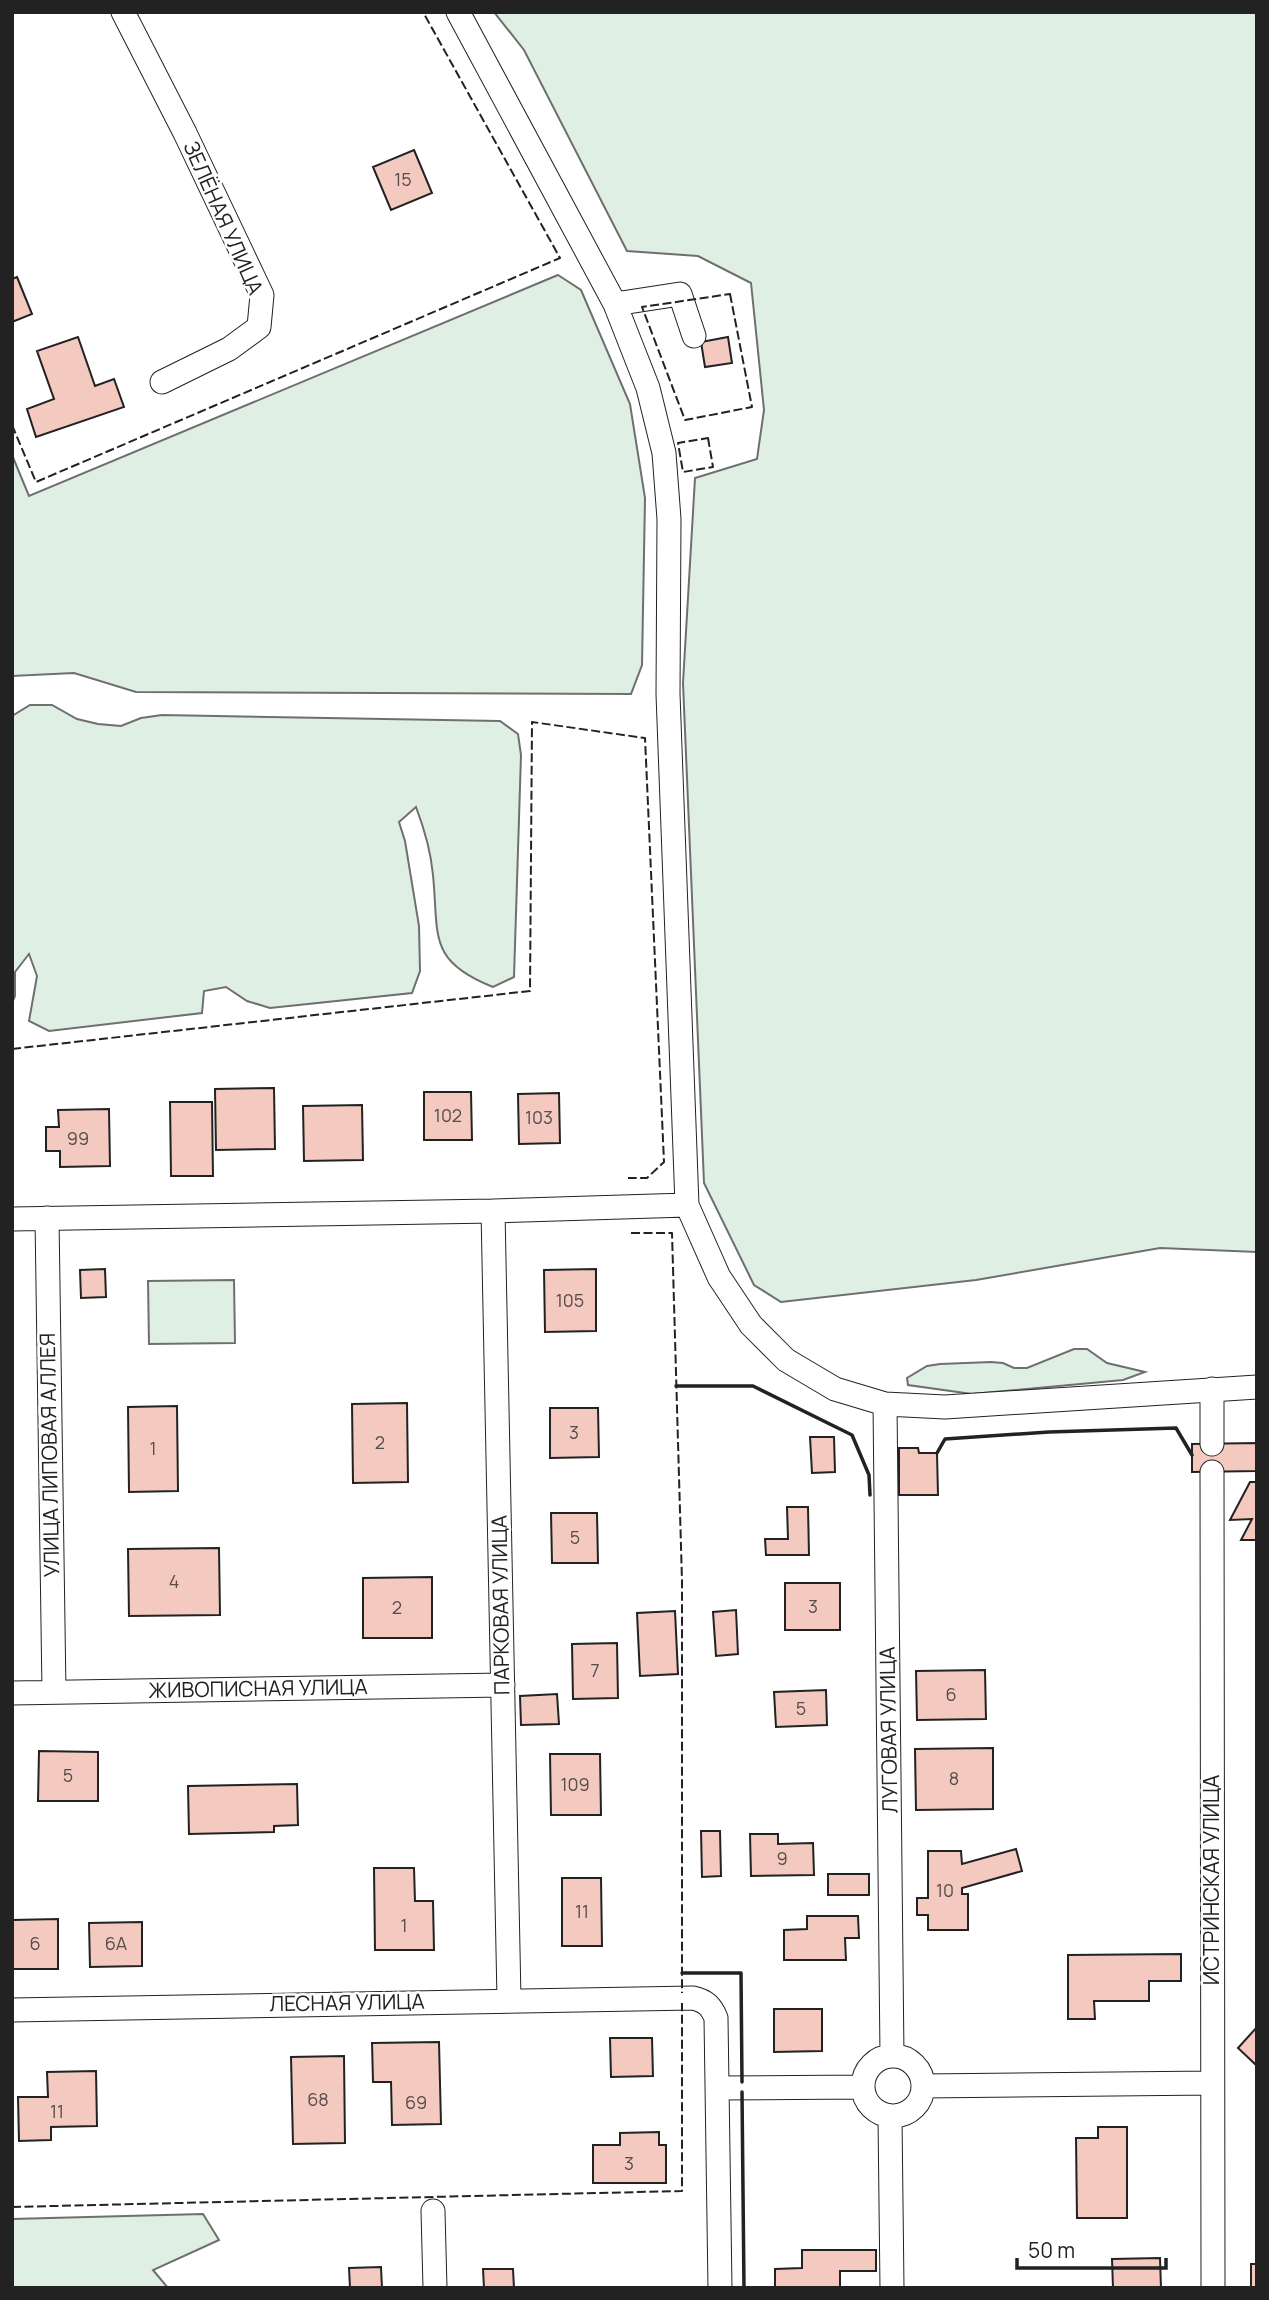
<svg xmlns="http://www.w3.org/2000/svg" width="1269" height="2300" font-family="Manrope,sans-serif">
	<style>
		.green { fill: #e0efe3; stroke: #6f6f6f; stroke-width: 2 }
		.building { fill: #f3c9c0; stroke: #222; stroke-width: 2 }
		.lines { fill: none; stroke-linecap: round; stroke-linejoin: round }
		.minor-casing { stroke: #222; stroke-width: 25 }
		.minor { stroke: #fff; stroke-width: 23 }
		.fence { stroke: #222; stroke-width: 2; stroke-dasharray: 9 3.5; stroke-linecap: butt }
		.wall { stroke: #222; stroke-width: 3.5 }
		.labels { text-anchor: middle; stroke-width: 5; stroke-linejoin: round; paint-order: stroke }
		.number-label { font-size: 18px; fill: #564c4a }
		.street-label { font-size: 21px; fill: #222; stroke: #fff }
	</style>
	<rect width="100%" height="100%" fill="#fff"/>
	<!-- green -->
	<path class="green" d="M494,12H1257V1252L1160,1248L976,1280L781,1302L754,1285L704,1183L683,683L695,478L757,459L764,410L751,283L698,256L627,251L524,50Z
		M558,275L581,290L630,404L645,498L642,665L631,694L136,692L74,673L12,676V455L29,496Z
		M30,705H52L77,719L98,724L121,726L141,718L162,715L500,721L518,734L521,755L514,977L493,987C427,961 439,935 433,875C431,853 424,828 416,807L399,822L405,841L419,926L420,971L412,993L270,1008L247,1001L226,987L204,991L202,1013L49,1031L29,1021L37,976L29,954L15,972V996L12,1003V716Z
		M234,1280L235,1343L149,1344L148,1281Z
		M1074,1349H1087L1107,1363L1145,1372L1123,1380L972,1394L908,1385L907,1378L927,1366L940,1364L991,1362L1003,1363L1014,1368H1027Z
		M203,2214L219,2240L153,2270L168,2288H12V2219Z"/>
	<!-- building -->
	<path class="building" d="M414,150L432,193L391,210L373,167Z
		M17,277L32,314L12,322V279Z
		M78,337L95,386L114,379L124,407L36,437L27,409L54,399L37,351Z
		M728,337L732,363L705,367L701,342Z
		M274,1088L275,1149L216,1150L215,1089Z
		M424,1092H471L472,1140H424Z
		M559,1093L560,1143L519,1144L518,1094Z
		M170,1102H212L213,1176H171Z
		M362,1105L363,1160L304,1161L303,1106Z
		M109,1109L110,1166L60,1167V1151H46V1127H59L58,1110Z
		M105,1269L106,1297L81,1298L80,1270Z
		M596,1269V1331L545,1332L544,1270Z
		M407,1403L408,1482L353,1483L352,1404Z
		M177,1406L178,1491L129,1492L128,1407Z
		M550,1408H598L599,1457L550,1458Z
		M810,1437H834L835,1472L812,1473Z
		M1257,1443V1471L1192,1472V1444Z
		M899,1448H918L919,1453H937L938,1495H899Z
		M1250,1482H1257V1540H1241L1252,1519L1230,1520Z
		M787,1507H808L809,1555H766L765,1539H788Z
		M551,1513H597L598,1563H552Z
		M219,1548L220,1615L129,1616L128,1549Z
		M432,1577V1638H363V1578Z
		M785,1583H840V1630H785Z
		M736,1610L738,1654L716,1656L713,1612Z
		M675,1611L678,1674L640,1676L637,1613Z
		M617,1643L618,1698L573,1699L572,1644Z
		M985,1670L986,1719L917,1720L916,1671Z
		M826,1690L827,1725L776,1727L774,1692Z
		M557,1694L559,1724L521,1725L520,1696Z
		M993,1748V1809L916,1810L915,1749Z
		M39,1751L98,1752V1801H38Z
		M550,1754H600L601,1815H551Z
		M297,1784L298,1825L274,1826V1832L189,1834L188,1786Z
		M701,1831H720L721,1876L702,1877Z
		M750,1834H778V1844L813,1843L814,1875L751,1876Z
		M1016,1849L1022,1871L962,1888V1894H968V1930H928V1915H917V1898H928V1851H961L962,1864Z
		M374,1868H414L415,1901H433L434,1950H375Z
		M828,1874H869V1895H828Z
		M562,1878H601L602,1946H562Z
		M807,1916H858L859,1938H845L846,1960H784V1930L807,1929Z
		M58,1919V1969H12V1920Z
		M142,1922V1966L90,1967L89,1923Z
		M1181,1954V1981H1149V2001H1094L1095,2019H1068V1955Z
		M774,2009H822V2051L774,2052Z
		M1257,2027V2062L1255,2064L1238,2048Z
		M610,2038H652L653,2076L611,2077Z
		M439,2042L441,2124L392,2125L391,2082H373L372,2043Z
		M344,2056L345,2143L293,2144L291,2057Z
		M96,2071L97,2126L51,2127V2140L19,2141L18,2097H48L47,2072Z
		M1098,2127H1127V2218H1077L1076,2138H1098Z
		M659,2132V2145H666V2183H593V2145H620V2133Z
		M802,2250H876V2271H840V2288H775V2269L802,2268Z
		M1160,2258L1161,2288H1113L1112,2259Z
		M1251,2264H1257V2288H1251Z
		M381,2267L382,2288H350L349,2268Z
		M483,2269H513L514,2288H484Z"/>
	<g class="lines">
		<defs>
			<path id="minor" d="M123,12L185,133L262,295L259,327L229,349L162,382
				M458,12L615,304L648,388L664,453L669,519L668,694L687,1205L719,1277L751,1325L786,1360L835,1389L885,1404L945,1407L1257,1387
				M615,304L680,294L694,336
				M493,1211L509,1999
				M47,1218L54,1692
				M12,1219L493,1211L687,1205
				M1212,1389V1444
				M885,1404L892,2056
				M1212,1472L1213,2288
				M12,1693L503,1685
				M12,2010L693,1998C706,2001 711,2006 716,2018L720,2288
				M863 2086a30 30 0 1 1 60 0a30 30 0 1 1-60 0Z
				M923,2086L1212,2083
				M719,2088L862,2087
				M890,2117L892,2288
				M433,2211L435,2288"/>
		</defs>
		<!-- minor casing -->
		<use href="#minor" class="minor-casing"/>
		<!-- minor -->
		<use href="#minor" class="minor"/>
		<!-- fence -->
		<path class="fence" d="M730,294L752,407L685,420L642,307Z
			M12,425L36,482L560,258L423,12
			M708,438L713,467L683,472L678,443Z
			M12,1049L530,991L532,722L645,738L664,1162L647,1178H628
			M631,1233H672L682,1581V1993
			M12,2207L682,2191V2003"/>
		<!-- wall -->
		<path class="wall" d="M676,1386H753L852,1435L869,1475L870,1495
			M937,1453L945,1439L1049,1432L1176,1428L1192,1455
			M682,1973H741L742,2082
			M742,2092L744,2288"/>
	</g>
	<g class="labels">
		<!-- number labels -->
		<g class="number-label">
			<text x="403" y="186">15</text>
			<text x="448" y="1122">102</text>
			<text x="539" y="1124">103</text>
			<text x="78" y="1145">99</text>
			<text x="570" y="1307">105</text>
			<text x="574" y="1439">3</text>
			<text x="380" y="1449">2</text>
			<text x="153" y="1455">1</text>
			<text x="575" y="1544">5</text>
			<text x="174" y="1588">4</text>
			<text x="813" y="1613">3</text>
			<text x="397" y="1614">2</text>
			<text x="595" y="1677">7</text>
			<text x="951" y="1701">6</text>
			<text x="801" y="1715">5</text>
			<text x="68" y="1782">5</text>
			<text x="954" y="1785">8</text>
			<text x="575" y="1791">109</text>
			<text x="782" y="1865">9</text>
			<text x="945" y="1897">10</text>
			<text x="582" y="1918">11</text>
			<text x="404" y="1932">1</text>
			<text x="35" y="1950">6</text>
			<text x="116" y="1950">6А</text>
			<text x="318" y="2106">68</text>
			<text x="416" y="2109">69</text>
			<text x="57" y="2118">11</text>
			<text x="629" y="2170">3</text>
		</g>
		<!-- street labels -->
		<g class="street-label">
			<text transform="translate(223 218) rotate(66)" y="7">ЗЕЛЁНАЯ УЛИЦА</text>
			<text transform="translate(50 1455) rotate(-91)" y="7">УЛИЦА ЛИПОВАЯ АЛЛЕЯ</text>
			<text transform="translate(501 1605) rotate(-91)" y="7">ПАРКОВАЯ УЛИЦА</text>
			<text transform="translate(258 1689) rotate(-1)" y="7">ЖИВОПИСНАЯ УЛИЦА</text>
			<text transform="translate(889 1730) rotate(-91)" y="7">ЛУГОВАЯ УЛИЦА</text>
			<text transform="translate(1212 1880) rotate(-90)" y="7">ИСТРИНСКАЯ УЛИЦА</text>
			<text transform="translate(347 2003) rotate(-1)" y="7">ЛЕСНАЯ УЛИЦА</text>
		</g>
	</g>
	<!-- border -->
	<rect width="1269" height="2300" fill="none" stroke="#222222" stroke-width="28"/>
	<!-- scale -->
	<path d="M1017 2258v10h149v-10" fill="none" stroke="#222222" stroke-width="3.5"/>
	<text x="1028" y="2258" font-size="21" fill="#222222" stroke="#ffffff" stroke-width="5" paint-order="stroke">50 m</text>
</svg>
